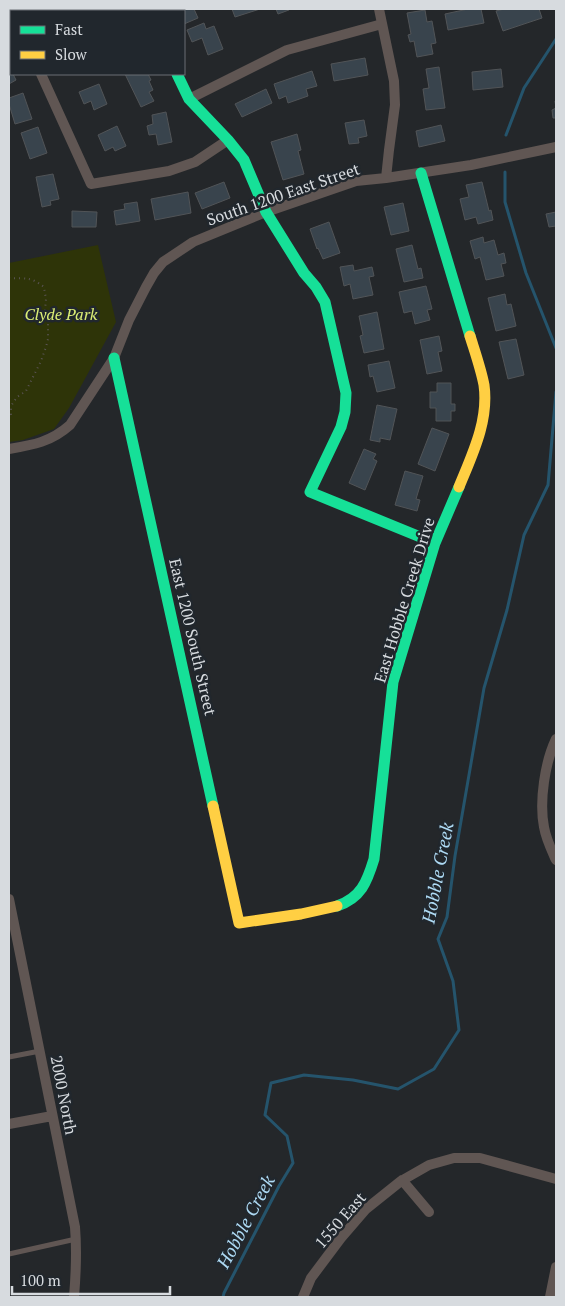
<svg xmlns="http://www.w3.org/2000/svg" width="565" height="1306" font-family="'PT Serif',serif">
	<style>
		.green { fill: #2e3408 }
		.lines { fill: none; stroke-linecap: round; stroke-linejoin: round }
		.stream { stroke: #25546c; stroke-width: 3 }
		.building { fill: #39444d; stroke: #515457 }
		.path { stroke: #5a5454; stroke-width: 2; stroke-dasharray: 1 4; stroke-linecap: butt }
		.lane { stroke: #605653; stroke-width: 5 }
		.street { stroke: #605653; stroke-width: 10 }
		.fast { stroke: #16e098; stroke-width: 11 }
		.slow { stroke: #ffcf43; stroke-width: 11 }
		.labels { text-anchor: middle; stroke-width: 5; stroke-linejoin: round; paint-order: stroke }
		.street-label { font-size: 16px; fill: #d7dbdf; stroke: #21272d }
		.park-label { font-size: 16px; font-style: italic; fill: #dbee75; stroke: #21272d }
		.water-label { font-size: 18px; font-style: italic; fill: #aedaf4; stroke: #21272d }
	</style>
	<rect width="100%" height="100%" fill="#24272a"/>
	<!-- green -->
	<path class="green" d="M98,245L116,322L69,408L54,429L23,440L9,442V263Z"/>
	<g class="lines">
		<!-- stream -->
		<path class="stream" d="M506,135L524,88L556,39
			M505,172V202L526,273L556,348
			M223,1297L224,1293L279,1186L293,1163L287,1136L265,1115L271,1083L304,1075L353,1080L398,1089L434,1069L459,1030L453,981L438,939L447,917L455,856L484,688L507,610L524,535L548,485L556,392"/>
	</g>
	<!-- building -->
	<path class="building" d="M41,9H58L59,11H42Z
		M177,9H194L198,18L184,24V11H178Z
		M232,9H260L235,17Z
		M276,9H289V10L278,14Z
		M468,9H481L484,23L448,30L445,14Z
		M504,9H539L542,18L503,31L496,11Z
		M425,10L427,22L432,21L436,43L431,44L433,54L417,57L414,41L410,42L408,35L411,34L407,13Z
		M204,23L206,29L214,26L223,49L208,55L202,38L192,42L187,30Z
		M365,58L368,75L334,81L331,64Z
		M10,67L11,74H13L16,80L9,84V68Z
		M439,67L445,108L426,110L423,89L429,88L426,69Z
		M501,69L503,87L473,90L472,72Z
		M312,71L317,86L306,89L308,96L288,103L286,96L279,99L274,84Z
		M125,74H148L151,80L149,81L153,90L149,92L154,101L141,107Z
		M99,84L107,104L94,110L91,101L84,104L79,92Z
		M266,89L272,103L242,117L235,104Z
		M23,93L32,119L15,124L9,104V98Z
		M555,101H556V118H553L552,110L556,108Z
		M166,112L172,142L158,145L156,134L149,135L147,126L153,124L152,115Z
		M364,120L367,136L358,138L359,143L349,144L345,123Z
		M441,125L445,141L419,147L416,131Z
		M117,126L126,146L115,151L113,147L105,151L98,135Z
		M38,127L47,153L30,159L21,133Z
		M297,134L301,150L298,151L304,174L283,180L271,142Z
		M53,174L59,199L50,201L51,205L42,207L36,177Z
		M224,182L230,198L202,209L195,193Z
		M482,182L489,211L491,210L493,220L478,224L476,217L465,220L460,199L469,197L466,185Z
		M188,192L191,213L155,220L151,199Z
		M137,202L140,221L116,225L114,211L125,209L124,204Z
		M403,203L409,231L391,235L384,207Z
		M72,211L97,212L96,227H72Z
		M556,212V226L549,227L546,214Z
		M329,222L340,253L323,259L318,248L317,249L310,229Z
		M483,237L484,243L494,240L498,255L504,253L506,263L501,264L504,276L486,280L480,257L475,259L470,241Z
		M412,245L418,269L421,268L423,278L404,282L396,249Z
		M353,265L354,271L372,267L374,276L369,277L373,295L353,299L350,284L344,286L340,267Z
		M426,286L432,309L427,310L430,320L415,324L412,311L404,313L399,292Z
		M505,294L507,305L511,304L516,326L496,331L488,298Z
		M377,312L384,349L364,353L360,336L363,335L359,316Z
		M439,336L442,351L438,352L442,371L427,374L420,340Z
		M516,339L524,375L508,379L499,342Z
		M389,361L395,388L377,392L373,376L370,377L368,365Z
		M437,383H451V404H455V411H451V421H436V408H430V392H437Z
		M377,405L397,409L390,440L380,438V442L370,440Z
		M432,428L449,434L435,471L418,464Z
		M364,449L376,454L373,459L377,461L365,490L349,483Z
		M405,471L423,476L416,499L420,500L417,511L395,505Z"/>
	<g class="lines">
		<!-- path -->
		<path class="path" d="M9,278C26,279 30,276 44,287L46,299L45,310L48,321V339L46,347L41,361L26,391L17,397L11,406L9,407
			M9,415L11,417V407"/>
		<!-- lane -->
		<path class="lane" d="M9,1057L40,1051
			M9,1254L76,1239"/>
		<!-- street -->
		<path class="street" d="M12,9L13,11
			M147,9L148,11
			M379,9L394,81L395,105L389,150L386,178
			M41,74L91,184L169,171L195,162L228,140
			M189,99L287,50L382,24
			M9,449C33,445 51,442 70,425L114,358L129,320L146,287L154,273L163,262L193,242L266,212L356,181L386,178L471,165L556,147
			M556,739C545,762 539,801 544,827C546,839 551,849 556,860
			M9,899L75,1227C77,1251 76,1273 74,1297
			M9,1124L52,1116
			M402,1180L429,1212
			M303,1297L311,1278L341,1238L366,1209L401,1181L429,1165L454,1158H480L556,1179
			M550,1297L556,1267"/>
		<!-- fast -->
		<path class="fast" d="M177,74L189,99L228,140L244,160L266,212L304,273L316,287L325,302L346,393L345,412L341,427L310,492L435,543
			M421,173L470,336
			M114,358L213,806
			M337,906C361,898 367,882 374,859L393,682L435,543L459,487"/>
		<!-- slow -->
		<path class="slow" d="M459,487C472,455 489,421 484,385C481,369 475,352 470,336
			M213,806L239,923L301,914L337,906"/>
	</g>
	<g class="labels">
		<!-- street labels -->
		<g class="street-label">
			<text transform="translate(283 194) rotate(-19)" y="6">South 1200 East Street</text>
			<text transform="translate(404 600) rotate(-73)" y="6">East Hobble Creek Drive</text>
			<text transform="translate(193 637) rotate(77)" y="6">East 1200 South Street</text>
			<text transform="translate(64 1095) rotate(79)" y="6">2000 North</text>
			<text transform="translate(340 1220) rotate(-49)" y="6">1550 East</text>
		</g>
		<!-- park labels -->
		<g class="park-label">
			<text x="61" y="320">Clyde Park</text>
		</g>
		<!-- water labels -->
		<g class="water-label">
			<text transform="translate(438 873) rotate(-79)" y="6">Hobble Creek</text>
			<text transform="translate(246 1222) rotate(-62)" y="6">Hobble Creek</text>
		</g>
	</g>
	<!-- border -->
	<rect width="565" height="1306" fill="none" stroke="#d7dbdf" stroke-width="20"/>
	<!-- legend -->
	<rect x="10" y="10" width="175" height="65" fill="#21272d" stroke="#6a6f74"/>
	<rect x="20" y="26" width="25" height="8" fill="#16e098" stroke="#6a6f74"/>
	<text x="55" y="35" font-size="15" fill="#d7dbdf">Fast</text>
	<rect x="20" y="51" width="25" height="8" fill="#ffcf43" stroke="#6a6f74"/>
	<text x="55" y="60" font-size="15" fill="#d7dbdf">Slow</text>
	<!-- scale -->
	<path d="M12 1286v8h158v-8" fill="none" stroke="#d7dbdf" stroke-width="2.5"/>
	<text x="20" y="1286" font-size="15" fill="#d7dbdf" stroke="#21272d" stroke-width="4" paint-order="stroke">100 m</text>
</svg>
